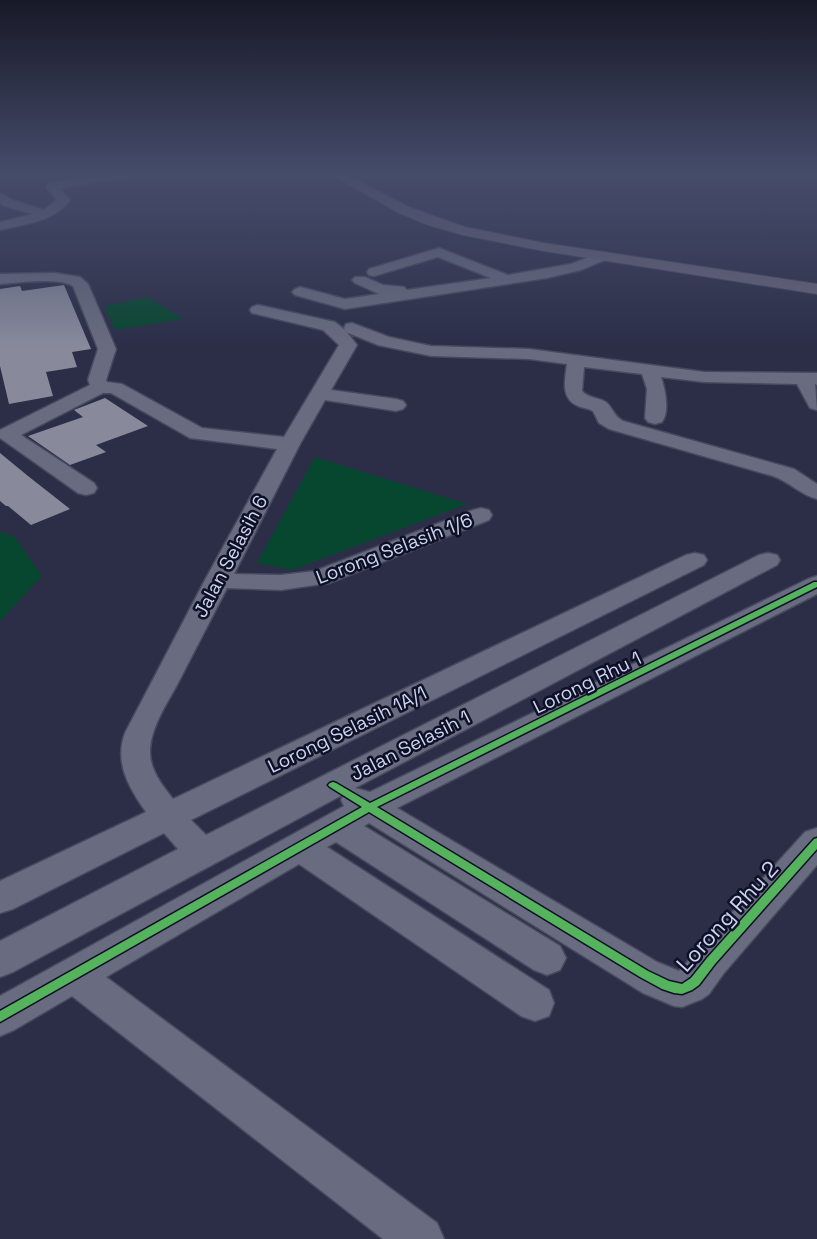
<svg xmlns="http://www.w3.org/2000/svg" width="817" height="1239" font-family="'Space Grotesk',sans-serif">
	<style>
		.green { fill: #074730 }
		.building { fill: #888a9c }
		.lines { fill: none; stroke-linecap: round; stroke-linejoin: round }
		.minor-casing { stroke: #47495f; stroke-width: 3 }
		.major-casing { stroke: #47495f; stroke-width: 2 }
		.minor { fill: #696c80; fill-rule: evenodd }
		.major { fill: #68657a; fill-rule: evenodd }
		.cycleway-casing { stroke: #0e1025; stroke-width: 3 }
		.cycleway { fill: #56b35d; fill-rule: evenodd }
		.labels { text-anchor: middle; stroke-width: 5; stroke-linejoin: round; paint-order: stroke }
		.street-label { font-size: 19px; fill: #ccd2f0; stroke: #0e1025 }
		.near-street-label { font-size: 22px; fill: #ccd2f0; stroke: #0e1025 }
	</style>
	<rect width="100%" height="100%" fill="#2c2e48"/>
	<!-- green -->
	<path class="green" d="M148,297L183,319L115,330L104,306Z
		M315,457L467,504L292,570L257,563Z
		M0,532L14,536L42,576L0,621Z"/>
	<!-- building -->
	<path class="building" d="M64,285L91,349L72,352L77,367L46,372L53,396L9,404L0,366V289L20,286L22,291Z
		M105,398L148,426L96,445L106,452L70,465L28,436L83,417L74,410Z
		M0,453L28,476L70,509L31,525L8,506H6L0,501Z"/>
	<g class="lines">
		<defs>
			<path id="minor" d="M95,175H135L129,178L96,182L60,189L70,200C54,222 25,224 0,230V222L33,214L4,206L0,203V193L12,200L44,210L57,200L46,187L48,184Z
				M439,248L508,275L571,264L602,252L607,253L609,256L607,259L581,270L547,278L345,309L295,295L292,292L295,289L300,287L345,299L379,294L355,283L352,280L355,277H365L383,285L404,287L407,290L491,278L438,257L374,276L369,275L367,272L369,269Z
				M55,273L80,277L88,284L116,349L106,380L107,382L122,384L202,428L284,437L339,345L323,330L252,313L250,310L252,307L258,305L335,322L345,330L357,345L331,390L396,399L403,401L406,405L403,409L396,411L325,400L300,444L234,574L281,575L315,571L473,510L481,508L489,510L492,515L489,520L329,583L281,590L227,588C211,619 195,650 179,681C169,701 150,727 150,752C150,770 162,785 173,799L686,555L695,553L704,555L707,560L704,565L191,820L206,835L759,555L768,553L777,555L780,560L777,565L355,788L370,792L808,579L817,576V594L397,808L657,962L679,971L805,832L817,828V865L724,973L709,994L702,999L682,1007L674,1006L643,993L369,823L364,826L560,946L566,958L560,970L547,975L534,970L336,842L327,847L549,990L554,1003L549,1016L535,1021L521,1016L299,864L106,977L437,1223L444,1239H383L72,996L14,1030L0,1036V996L344,806L341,800L344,794L13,972L0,977V941L178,849L164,833L13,909L0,913V881L146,812C129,788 114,763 125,733L205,580L277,449L190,438L111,393H103L21,435L94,483L97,488L94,493L86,495L78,493L0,438V430L90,385L88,380L98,349L73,286C57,277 19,283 0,284V274Z
				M352,323L389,337L431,346L529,349L704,372L817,373V385L815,384L817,410L810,408L797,384L704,382L661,377C665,389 670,411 662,422L655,424L648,422L645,418L647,389L642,374L584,367L582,391C589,399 600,397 607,403C614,410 613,415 623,421L794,469L817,484V499C799,494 790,482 773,476L609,429L599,423L593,411C588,408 583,408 578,406C560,398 565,380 567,364L529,359L431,356L378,345L346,332L344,328L346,324Z"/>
			<path id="major" d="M332,175H347L409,207L465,227L544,243L817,284V294L544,251L463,235L428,225L399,213Z"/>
		</defs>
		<!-- minor casing -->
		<use href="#minor" class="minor-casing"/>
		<!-- major casing -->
		<use href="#major" class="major-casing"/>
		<!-- minor -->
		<use href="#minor" class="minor"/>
		<!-- major -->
		<use href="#major" class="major"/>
		<defs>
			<path id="cycleway" d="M814,582H817V587L377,807L648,971L669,981L682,984L691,978L707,958L814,839L817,838V849L715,964L699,985L692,990L682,994L674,993L662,989L640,977L369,812L0,1022V1011L362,807L330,787L328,785L330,783L333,782L336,783L370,803Z"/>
		</defs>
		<!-- cycleway casing -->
		<use href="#cycleway" class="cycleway-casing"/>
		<!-- cycleway -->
		<use href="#cycleway" class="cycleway"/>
	</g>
	<!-- sky -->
	<linearGradient id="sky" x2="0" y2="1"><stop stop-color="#181928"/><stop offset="0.5" stop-color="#454c6a"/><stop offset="1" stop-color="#454c6a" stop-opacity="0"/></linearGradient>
	<rect width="817" height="348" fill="url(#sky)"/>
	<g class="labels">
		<!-- street labels -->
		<g class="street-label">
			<text transform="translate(394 548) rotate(-21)" y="7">Lorong Selasih 1/6</text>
			<text transform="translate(230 556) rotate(-62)" y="7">Jalan Selasih 6</text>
			<text transform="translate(587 682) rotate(-26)" y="7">Lorong Rhu 1</text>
			<text transform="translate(347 729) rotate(-26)" y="7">Lorong Selasih 1A/1</text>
			<text transform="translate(410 745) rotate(-27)" y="7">Jalan Selasih 1</text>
		</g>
		<!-- near-street labels -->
		<g class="near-street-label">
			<text transform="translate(727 916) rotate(-48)" y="8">Lorong Rhu 2</text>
		</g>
	</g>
</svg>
